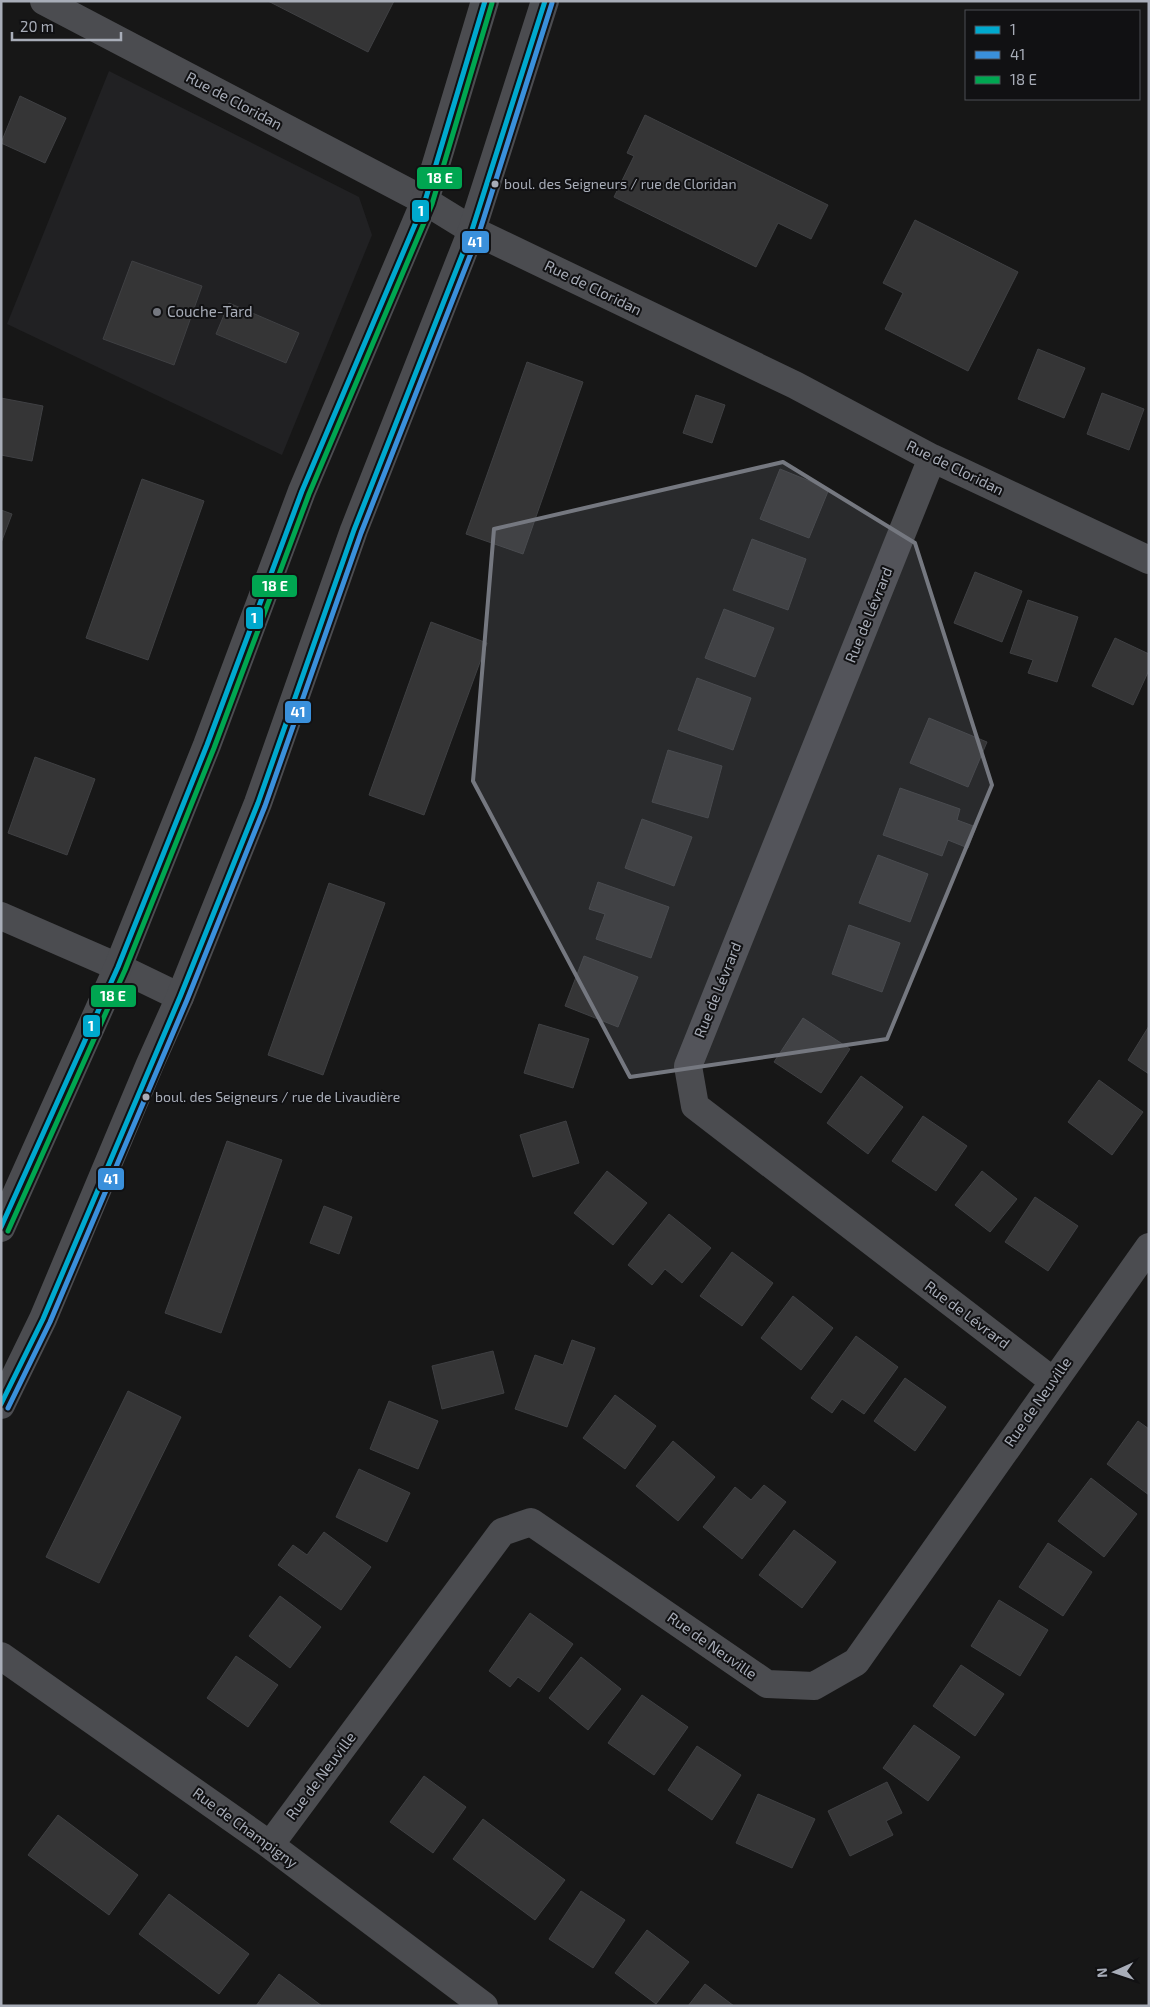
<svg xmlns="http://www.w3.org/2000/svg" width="1150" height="2007" font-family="'Exo 2',sans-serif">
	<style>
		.built { fill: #212123 }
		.building { fill: #353536; stroke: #3f4043 }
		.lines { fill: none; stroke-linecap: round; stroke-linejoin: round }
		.minor { stroke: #4b4c50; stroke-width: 28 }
		.tertiary { stroke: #4b4c50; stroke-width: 28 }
		.bus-1-casing { stroke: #111113; stroke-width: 9 }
		.bus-2-casing { stroke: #111113; stroke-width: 9 }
		.bus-3-casing { stroke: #111113; stroke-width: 9 }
		.bus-1 { stroke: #00a9ce; stroke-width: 5 }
		.bus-2 { stroke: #3a90db; stroke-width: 5 }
		.bus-3 { stroke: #00a651; stroke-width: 5 }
		.marked { fill: #757880; fill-opacity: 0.2; stroke: #757880; stroke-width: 4; stroke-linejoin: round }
		.bus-dot { fill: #a8adb8; stroke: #111113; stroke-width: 2 }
		.poi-dot { fill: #757880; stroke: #111113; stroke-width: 2 }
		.labels { text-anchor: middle; stroke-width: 4; stroke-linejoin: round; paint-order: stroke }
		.bus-label { font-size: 14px; fill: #a8adb8; stroke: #111113; text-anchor: start }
		.street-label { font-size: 15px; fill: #a8adb8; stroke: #111113 }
		.poi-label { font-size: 15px; fill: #a8adb8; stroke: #111113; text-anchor: start }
		.line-badge { stroke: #111113; stroke-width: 2 }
		.badge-label { font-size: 14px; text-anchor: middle; font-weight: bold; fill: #fff }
	</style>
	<rect width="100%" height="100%" fill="#171717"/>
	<!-- built -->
	<path class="built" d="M109,71L359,197L372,235L282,455L7,324Z"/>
	<!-- building -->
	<path class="building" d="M268,1H394L368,52Z
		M20,96L66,118L45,163L1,143Z
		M645,115L828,205L811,239L778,223L756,267L614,197L634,156L627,153Z
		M915,220L1018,272L968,371L885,329L903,293L883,283Z
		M132,261L202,286L174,365L103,339Z
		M229,303L299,333L286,363L216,334Z
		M1038,349L1085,368L1064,418L1018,399Z
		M527,362L583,382L523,554L466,534Z
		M1102,393L1144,409L1129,450L1087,434Z
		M696,395L725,405L712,443L683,433Z
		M1,398L43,406L32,461L1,455Z
		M780,469L829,489L809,538L760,519Z
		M142,479L204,501L148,660L86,638Z
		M1,510L12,514L1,543Z
		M752,539L806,559L788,610L733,590Z
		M975,572L1022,591L1002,642L954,623Z
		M1028,600L1078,617L1057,682L1028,673L1033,660L1010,653Z
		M724,609L774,628L755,677L705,658Z
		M431,622L487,643L424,815L369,795Z
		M1115,638L1149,654V670L1133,705L1092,686Z
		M697,678L751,698L733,750L678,730Z
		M929,718L987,742L968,787L910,763Z
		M668,750L722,766L708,818L652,802Z
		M35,757L95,779L67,855L8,833Z
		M900,788L960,809L957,820L976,827L968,848L948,840L942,856L883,835Z
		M642,819L692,837L674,886L625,868Z
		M878,855L928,874L910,922L859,903Z
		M598,882L669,907L651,958L596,939L605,914L589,909Z
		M329,883L385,903L323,1075L268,1055Z
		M849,925L900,943L882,992L832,974Z
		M584,956L638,977L618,1027L565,1006Z
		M803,1018L850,1049L821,1093L774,1062Z
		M539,1024L589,1039L573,1088L524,1073Z
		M1149,1026V1074L1128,1060Z
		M861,1076L903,1107L868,1154L827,1123Z
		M1099,1080L1143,1112L1112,1155L1068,1122Z
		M923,1116L967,1146L936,1191L892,1161Z
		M566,1121L579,1163L533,1177L520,1135Z
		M227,1141L282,1160L221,1333L165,1313Z
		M607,1171L647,1203L613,1245L574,1213Z
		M982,1171L1017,1199L990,1232L955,1205Z
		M1035,1197L1078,1226L1048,1271L1005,1242Z
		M324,1206L352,1217L339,1254L310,1243Z
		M669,1214L711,1248L682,1283L665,1269L652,1285L628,1265Z
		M732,1252L773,1283L742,1326L700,1296Z
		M793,1296L833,1328L801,1370L761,1338Z
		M856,1336L898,1367L864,1414L842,1399L832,1413L811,1398Z
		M572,1340L595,1348L567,1427L515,1409L535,1355L563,1365Z
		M493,1351L504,1393L442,1409L432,1366Z
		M905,1378L946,1407L915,1451L874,1421Z
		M128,1391L181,1417L99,1583L46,1557Z
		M615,1395L656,1426L625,1469L583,1438Z
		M389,1401L438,1421L418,1469L370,1449Z
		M1138,1421L1149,1429V1495L1107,1464Z
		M673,1441L715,1477L678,1521L636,1486Z
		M359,1469L410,1493L387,1542L336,1517Z
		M1091,1478L1137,1514L1104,1557L1058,1521Z
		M764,1485L786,1502L742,1559L703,1527L735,1487L751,1500Z
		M794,1530L836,1562L802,1608L759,1575Z
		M324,1532L371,1567L341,1610L278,1565L293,1545L307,1555Z
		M1048,1543L1092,1572L1063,1616L1019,1587Z
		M280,1596L321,1627L290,1668L249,1636Z
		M999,1600L1048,1630L1020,1676L971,1646Z
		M530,1613L573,1644L539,1692L518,1677L510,1687L489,1671Z
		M236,1656L278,1685L248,1727L207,1698Z
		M581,1657L621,1689L588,1730L549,1698Z
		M961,1665L1004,1694L975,1736L933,1706Z
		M642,1695L688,1727L654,1775L608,1743Z
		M914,1725L960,1757L928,1801L883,1768Z
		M697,1746L741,1775L712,1820L668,1790Z
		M424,1776L466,1807L433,1853L390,1822Z
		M887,1782L902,1813L886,1821L893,1835L850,1856L828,1811Z
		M758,1794L815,1819L792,1868L736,1843Z
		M58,1815L138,1875L109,1915L28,1855Z
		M483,1819L565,1880L535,1920L453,1859Z
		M581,1891L625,1920L593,1968L549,1939Z
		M169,1894L249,1954L219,1994L139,1934Z
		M647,1930L689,1962L656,2004L615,1973Z
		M279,1974L322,2006H256Z
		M705,1984L734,2006H688Z"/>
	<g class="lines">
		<!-- minor -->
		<path class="minor" d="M44,1L425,201L472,230L795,385L932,458L1149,560
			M932,458L688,1066L695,1106L1053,1381
			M1,916L118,967L180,997
			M1,1656L270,1845L484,2006
			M270,1845L502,1532L531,1522L767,1684L814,1686L856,1662L1149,1247"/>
		<!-- tertiary -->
		<path class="tertiary" d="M1,1228L118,967L207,745L302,491L425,201L485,1
			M1,1405L43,1319L150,1064L180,997L258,803L354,530L472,230L545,1"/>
		<defs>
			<path id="bus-1" d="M1,1227L118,967L207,745L302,491L425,201L485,1
				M1,1404L43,1319L180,997L258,803L354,530L472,230L545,1"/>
			<path id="bus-2" d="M8,1408L50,1322L187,1000L265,806L361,533L479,233L552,3"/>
			<path id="bus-3" d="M8,1231L125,970L214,748L309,494L432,204L492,3"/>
		</defs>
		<!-- bus-1 casing -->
		<use href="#bus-1" class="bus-1-casing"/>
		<!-- bus-2 casing -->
		<use href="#bus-2" class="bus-2-casing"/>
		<!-- bus-3 casing -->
		<use href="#bus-3" class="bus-3-casing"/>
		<!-- bus-1 -->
		<use href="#bus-1" class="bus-1"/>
		<!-- bus-2 -->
		<use href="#bus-2" class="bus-2"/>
		<!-- bus-3 -->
		<use href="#bus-3" class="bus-3"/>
	</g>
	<!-- marked area -->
	<path class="marked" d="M783,462L915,543L992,785L887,1039L630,1077L473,781L494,529Z"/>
	<!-- markers -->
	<g class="bus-dot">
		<circle cx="495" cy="184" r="4.5"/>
		<circle cx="146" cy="1097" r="4.5"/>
	</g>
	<circle class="poi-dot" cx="157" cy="312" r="5"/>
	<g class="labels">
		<!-- bus labels -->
		<g class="bus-label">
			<text x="504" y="189">boul. des Seigneurs / rue de Cloridan</text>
			<text x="155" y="1102">boul. des Seigneurs / rue de Livaudière</text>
		</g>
		<!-- street labels -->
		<g class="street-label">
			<text transform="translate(234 101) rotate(28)" y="5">Rue de Cloridan</text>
			<text transform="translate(593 288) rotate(26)" y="5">Rue de Cloridan</text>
			<text transform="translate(955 468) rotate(26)" y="5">Rue de Cloridan</text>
			<text transform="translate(869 615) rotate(-68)" y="5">Rue de Lévrard</text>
			<text transform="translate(718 990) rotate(-68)" y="5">Rue de Lévrard</text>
			<text transform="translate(967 1315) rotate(37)" y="5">Rue de Lévrard</text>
			<text transform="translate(1038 1402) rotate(-55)" y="5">Rue de Neuville</text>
			<text transform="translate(712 1646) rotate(35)" y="5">Rue de Neuville</text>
			<text transform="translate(321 1776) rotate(-53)" y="5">Rue de Neuville</text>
			<text transform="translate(245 1828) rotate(36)" y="5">Rue de Champigny</text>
		</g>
		<!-- poi labels -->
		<g class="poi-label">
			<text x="167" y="317">Couche-Tard</text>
		</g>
	</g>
	<g class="line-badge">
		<rect x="416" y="166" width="47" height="24" rx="5" fill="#00a651"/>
		<rect x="411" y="199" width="19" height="24" rx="5" fill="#00a9ce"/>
		<rect x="461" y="230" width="29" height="24" rx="5" fill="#3a90db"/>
		<rect x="251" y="574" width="47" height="24" rx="5" fill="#00a651"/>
		<rect x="245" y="606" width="19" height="24" rx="5" fill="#00a9ce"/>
		<rect x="284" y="700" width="28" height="24" rx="5" fill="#3a90db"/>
		<rect x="90" y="984" width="47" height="24" rx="5" fill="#00a651"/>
		<rect x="82" y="1014" width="19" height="24" rx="5" fill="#00a9ce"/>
		<rect x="97" y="1167" width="28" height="24" rx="5" fill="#3a90db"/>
	</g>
	<g class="badge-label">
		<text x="440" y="183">18 E</text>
		<text x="421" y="216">1</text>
		<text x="475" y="247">41</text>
		<text x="275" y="591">18 E</text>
		<text x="254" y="623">1</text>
		<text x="298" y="717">41</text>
		<text x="113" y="1001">18 E</text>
		<text x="91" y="1031">1</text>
		<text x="111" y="1184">41</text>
	</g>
	<!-- border -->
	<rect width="1150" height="2007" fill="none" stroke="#a8adb8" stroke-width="5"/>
	<!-- legend -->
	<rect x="965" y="10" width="175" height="90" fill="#111113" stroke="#4d4f55"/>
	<rect x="975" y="26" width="25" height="8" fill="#00a9ce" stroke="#4d4f55"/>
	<text x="1010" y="35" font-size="15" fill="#a8adb8">1</text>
	<rect x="975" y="51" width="25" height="8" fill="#3a90db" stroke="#4d4f55"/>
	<text x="1010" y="60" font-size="15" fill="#a8adb8">41</text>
	<rect x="975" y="76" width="25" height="8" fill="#00a651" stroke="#4d4f55"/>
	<text x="1010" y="85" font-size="15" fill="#a8adb8">18 E</text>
	<!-- north arrow -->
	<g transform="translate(1115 1972) rotate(267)" stroke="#111113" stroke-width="4" paint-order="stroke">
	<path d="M0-4L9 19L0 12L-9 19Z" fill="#a8adb8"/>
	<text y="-8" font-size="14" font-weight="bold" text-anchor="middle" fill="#a8adb8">N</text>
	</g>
	<!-- scale -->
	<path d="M12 32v8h109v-8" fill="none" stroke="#a8adb8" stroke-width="2.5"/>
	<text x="20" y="32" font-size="15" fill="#a8adb8" stroke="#111113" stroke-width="4" paint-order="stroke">20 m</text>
</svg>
